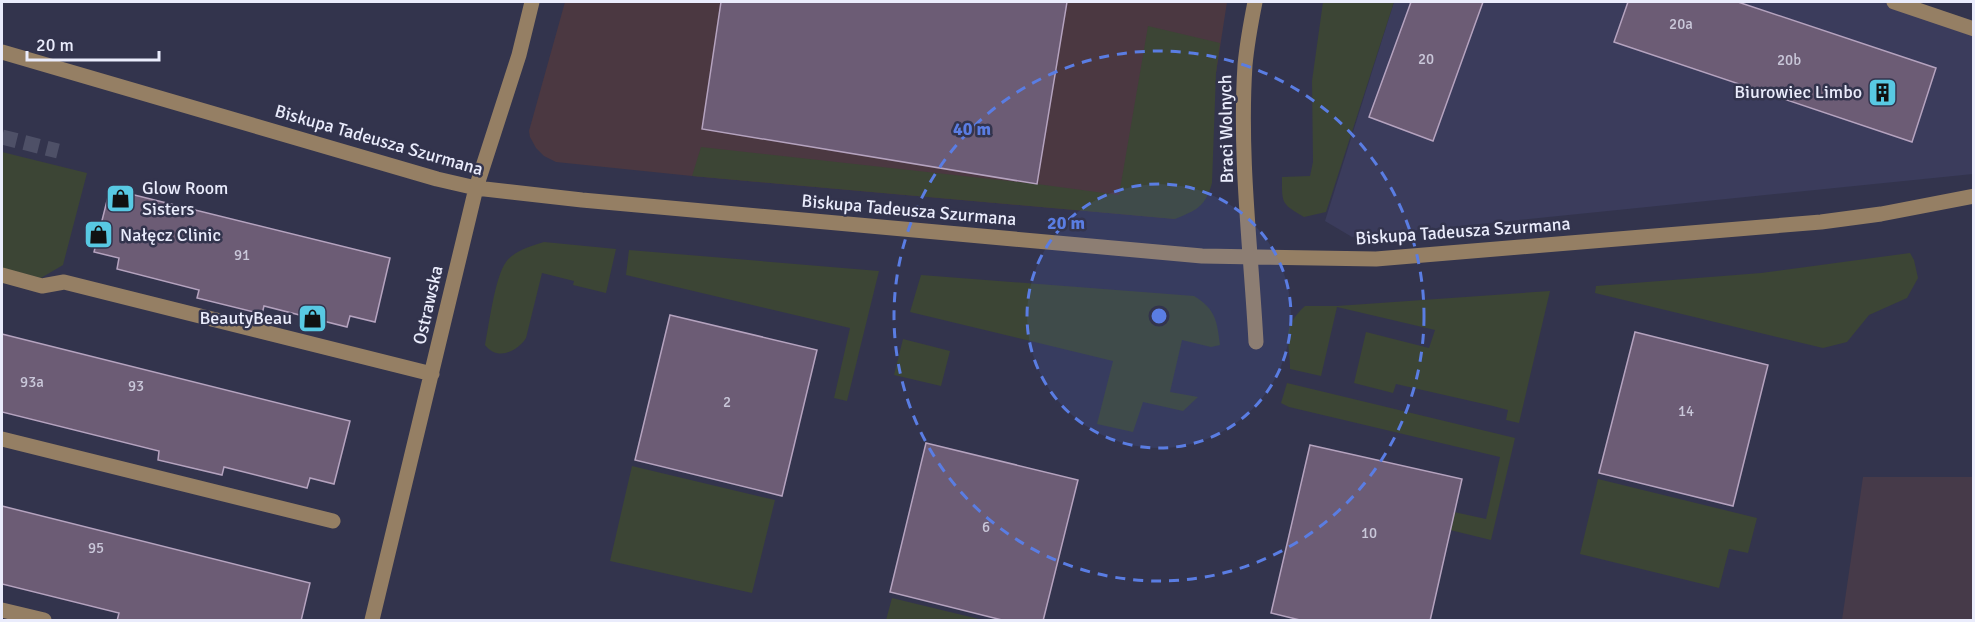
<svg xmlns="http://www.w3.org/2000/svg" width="1975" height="622" font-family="Signika,sans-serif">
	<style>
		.built { fill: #3b3c5c }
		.industrial { fill: #4b3841 }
		.education { fill: #463a49 }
		.green { fill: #3c4535 }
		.building { fill: #6c5c75; stroke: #b5a3bf; stroke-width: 1.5 }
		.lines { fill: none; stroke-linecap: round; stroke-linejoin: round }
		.minor-tunnel { stroke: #4e5067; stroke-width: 15; stroke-dasharray: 15 8; stroke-linecap: butt }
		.minor { stroke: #957f64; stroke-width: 15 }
		.ring { fill: none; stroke: #5a7de3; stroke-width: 3; stroke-dasharray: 10 8 }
		.labels { text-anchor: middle; stroke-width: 5; stroke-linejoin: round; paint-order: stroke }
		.number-label { font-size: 15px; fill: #cac8da }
		.poi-label { font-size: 18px; fill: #eaecfc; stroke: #33344d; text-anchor: end }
		.street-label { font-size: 18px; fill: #eaecfc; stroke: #33344d }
		.centre { fill: #5a7de3; stroke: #33344d; stroke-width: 3 }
		.ring-label { font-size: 18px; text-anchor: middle; font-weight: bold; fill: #5a7de3; stroke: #33344d; stroke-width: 5; stroke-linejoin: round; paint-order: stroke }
	</style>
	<rect width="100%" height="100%" fill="#33344d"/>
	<!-- built -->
	<path class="built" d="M1394,2H1897L1973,28V174L1352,237L1325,221Z"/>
	<!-- industrial -->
	<path class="industrial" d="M565,2H1227L1216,73L1175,219L692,176L556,162L544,156L536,148L530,137L529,131Z"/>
	<!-- education -->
	<path class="education" d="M1863,477H1973V620H1842Z"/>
	<!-- green -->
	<path class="green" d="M1323,2H1394L1326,212L1304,217C1281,203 1282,204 1282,177L1310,176L1313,162L1312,81Z
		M1148,26L1220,43L1216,73L1212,183C1205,208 1196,210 1175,219L692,176L701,147L1037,184L1119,195Z
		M2,152L87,173L63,265L41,278L2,268Z
		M544,242L616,249L606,293L573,285L574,281L542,273L526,338C517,352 497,361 485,345C489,325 495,277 506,262C514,251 531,246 544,242Z
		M629,250L879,271L847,401L834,398L850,328L626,275Z
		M1910,253L1914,260L1918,278L1907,298L1869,315L1847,342L1823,348L1595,293L1596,286L1761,273Z
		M921,275L1194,296C1216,309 1217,322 1220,345L1211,347L1182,340L1170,392L1198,397L1183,411L1143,402L1133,432L1097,424L1113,361L910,312Z
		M1550,291L1519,423L1506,420L1508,410L1493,406L1396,384L1393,393L1354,383L1366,332L1429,348L1435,330L1337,307L1321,376L1290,369C1290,339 1280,329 1305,306H1337Z
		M903,339L950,351L941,386L894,375Z
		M1287,383L1515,438L1491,540L1450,530L1454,512L1486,519L1500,457L1289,407L1281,403Z
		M632,466L775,500L752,593L610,561Z
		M1598,479L1757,518L1748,553L1729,549L1719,588L1580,554Z
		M892,598L983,620H886Z"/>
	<!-- building -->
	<path class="building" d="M721,2H1067L1037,184L702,129Z
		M1411,2H1483L1433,141L1369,117Z
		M1628,2H1738L1936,68L1912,142L1614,42Z
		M110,189L390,258L375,322L350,316L347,327L264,306L262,314L197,298L199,290L117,269L119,258L94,252Z
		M670,315L817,350L782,496L635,460Z
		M1635,332L1768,365L1733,506L1599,473Z
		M2,334L350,421L334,484L310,478L307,488L224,467L222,475L158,460L159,451L2,412Z
		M926,443L1078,480L1043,621H1006L890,592Z
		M1310,445L1462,479L1430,621H1304L1271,613Z
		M2,506L310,583L301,621H117L119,613L2,584Z"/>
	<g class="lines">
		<!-- minor-tunnel -->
		<path class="minor-tunnel" d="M2,137L58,151"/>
		<!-- minor -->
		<path class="minor" d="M1255,2C1251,22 1247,44 1245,65C1239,157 1251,250 1256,342
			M1894,2L1974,29
			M2,52L437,179L476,188L582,200L1202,256L1376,259L1821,222L1881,214L1974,196
			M2,275L42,286L64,282L432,374
			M2,439L333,521
			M2,610L44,620
			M372,620L476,188L519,55L532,2"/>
	</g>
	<!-- distance rings -->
	<circle cx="1159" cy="316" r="132" fill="#5a7de3" fill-opacity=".12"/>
	<g class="ring">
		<circle cx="1159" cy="316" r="132"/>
		<circle cx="1159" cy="316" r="265"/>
	</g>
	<!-- icons -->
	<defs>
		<symbol id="building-square" viewBox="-11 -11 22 22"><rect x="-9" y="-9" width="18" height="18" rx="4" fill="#58c9e3" stroke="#33344d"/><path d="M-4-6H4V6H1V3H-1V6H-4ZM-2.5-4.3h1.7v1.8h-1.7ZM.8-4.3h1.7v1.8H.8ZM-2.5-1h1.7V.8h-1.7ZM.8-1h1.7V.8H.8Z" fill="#111"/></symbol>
		<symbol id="shop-square" viewBox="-11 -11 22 22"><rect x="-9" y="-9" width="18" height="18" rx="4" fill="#58c9e3" stroke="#33344d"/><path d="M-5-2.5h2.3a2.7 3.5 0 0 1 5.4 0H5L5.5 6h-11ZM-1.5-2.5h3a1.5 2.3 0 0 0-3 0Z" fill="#111"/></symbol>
	</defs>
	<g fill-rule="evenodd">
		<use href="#building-square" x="1866" y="76" width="33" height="33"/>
		<use href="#shop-square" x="104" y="182" width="33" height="33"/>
		<use href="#shop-square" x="82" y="218" width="33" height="33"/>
		<use href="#shop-square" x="296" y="302" width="33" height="33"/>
	</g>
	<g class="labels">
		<!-- number labels -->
		<g class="number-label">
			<text x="1681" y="29">20a</text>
			<text x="1426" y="64">20</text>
			<text x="1789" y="65">20b</text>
			<text x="242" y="260">91</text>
			<text x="32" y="387">93a</text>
			<text x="136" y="391">93</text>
			<text x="727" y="407">2</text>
			<text x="1686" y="416">14</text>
			<text x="986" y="532">6</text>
			<text x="1369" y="538">10</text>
			<text x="96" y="553">95</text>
		</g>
		<!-- poi labels -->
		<g class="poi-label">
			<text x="1862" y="98">Biurowiec Limbo</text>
			<text x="142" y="194" text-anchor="start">Glow Room<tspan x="142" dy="21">Sisters</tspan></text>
			<text x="120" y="241" text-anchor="start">Nałęcz Clinic</text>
			<text x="292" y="324">BeautyBeau</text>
		</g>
		<!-- street labels -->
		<g class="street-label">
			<text transform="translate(1226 129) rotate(-91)" y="6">Braci Wolnych</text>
			<text transform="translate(379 140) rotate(16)" y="6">Biskupa Tadeusza Szurmana</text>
			<text transform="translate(909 210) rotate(5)" y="6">Biskupa Tadeusza Szurmana</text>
			<text transform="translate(1463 231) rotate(-4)" y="6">Biskupa Tadeusza Szurmana</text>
			<text transform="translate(428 305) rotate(-77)" y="6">Ostrawska</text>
		</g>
	</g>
	<circle cx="1159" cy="316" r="9" class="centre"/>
	<g class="ring-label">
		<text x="972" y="135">40 m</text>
		<text x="1066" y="229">20 m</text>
	</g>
	<!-- border -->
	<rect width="1975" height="622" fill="none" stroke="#eaecfc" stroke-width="6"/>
	<!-- scale -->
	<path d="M27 51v9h132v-9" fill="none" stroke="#eaecfc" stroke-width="3"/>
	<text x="36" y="51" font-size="18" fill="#eaecfc" stroke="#33344d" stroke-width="4.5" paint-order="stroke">20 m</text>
</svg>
